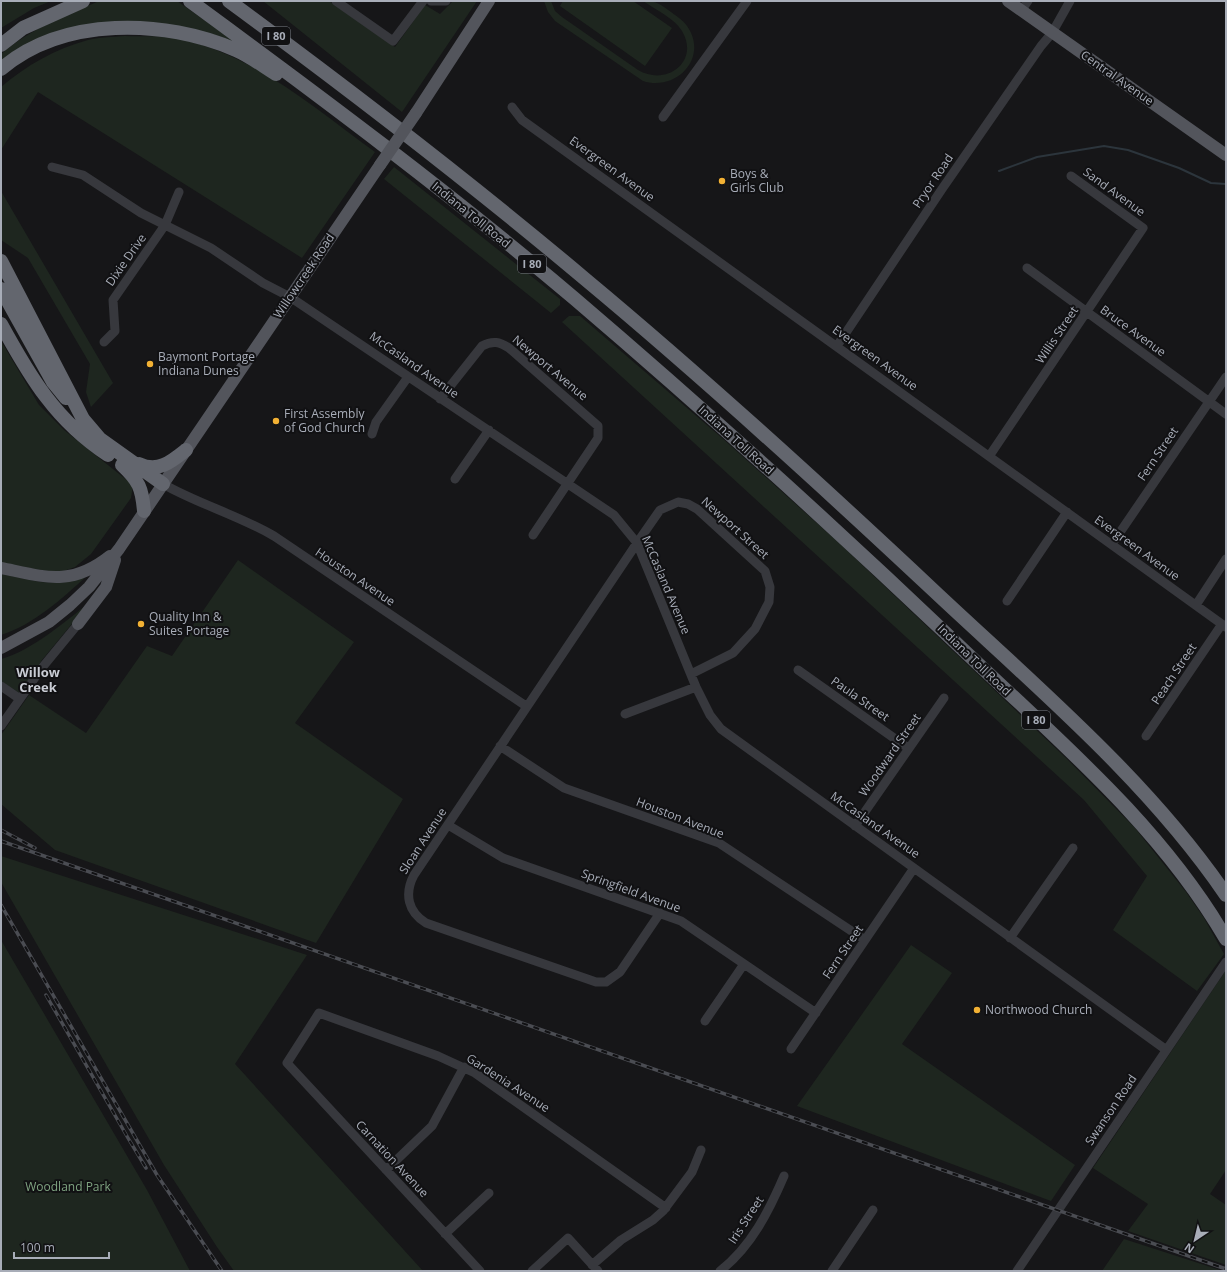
<svg xmlns="http://www.w3.org/2000/svg" width="1227" height="1272" font-family="'Open Sans',sans-serif">
	<style>
		.green { fill: #1e261f }
		.lines { fill: none; stroke-linecap: round; stroke-linejoin: round }
		.stream { stroke: #2c353c; stroke-width: 2 }
		.minor { stroke: #37383d; stroke-width: 9 }
		.major { stroke: #53555c; stroke-width: 12 }
		.highway { stroke: #63666e; stroke-width: 14 }
		.rail-casing { stroke: #4a4c52; stroke-width: 3.5 }
		.rail { stroke: #111113; stroke-width: 2; stroke-dasharray: 6; stroke-linecap: butt }
		.major-bridge { stroke: #53555c; stroke-width: 12 }
		.poi-dot { fill: #f2b134; stroke: #111113; stroke-width: 1.5 }
		.labels { text-anchor: middle; stroke-width: 4; stroke-linejoin: round; paint-order: stroke }
		.shield { fill: #111113; stroke: #7b7e86; stroke-width: 1 }
		.shield-label { font-size: 11px; font-weight: bold; fill: #a8adb8 }
		.street-label { font-size: 12px; fill: #a8adb8; stroke: #111113 }
		.poi-label { font-size: 12px; fill: #a8adb8; stroke: #111113; text-anchor: start }
		.park-label { font-size: 12px; fill: #7fa381; stroke: #111113 }
		.neighbourhood-label { font-size: 13px; font-weight: bold; fill: #c9ccd4; stroke: #111113 }
	</style>
	<rect width="100%" height="100%" fill="#161618"/>
	<!-- green -->
	<path class="green" d="M1,1H51L34,8L1,28Z
		M99,1H177L244,48L193,32L90,27L1,65V54C32,28 63,17 99,1Z
		M263,1H329L395,47L425,5L440,14L453,1H477L402,112Z
		M544,1H551L555,11L562,17L638,70C667,87 700,61 682,31C674,18 656,10 643,1C657,1 660,4 671,12C676,16 683,20 687,26C709,57 677,92 643,81L555,21L548,12Z
		M563,1H633L672,28L645,66L560,6Z
		M125,36C141,37 158,35 174,38C251,52 313,107 375,152L302,258L38,92L1,150V87C27,65 55,49 88,40C100,37 113,37 125,36Z
		M394,167L560,299V305L551,313L384,179Z
		M1,191L113,383L91,407L86,392L90,364L28,258L1,240Z
		M569,316H580L722,438L838,542L1066,758L1135,828L1186,892L1204,918L1224,954L1197,991L1113,930L1147,876L1084,800L562,322Z
		M1,341L39,405L64,430L133,485L131,498L91,554L75,567L58,573L1,563Z
		M238,560L354,642L295,723L403,799L316,943L55,850L1,804V735L29,695L86,733L147,646L172,656Z
		M1,574L40,582L62,583L87,576C61,599 35,624 1,635Z
		M90,602L42,660L19,693L1,681V659C31,651 66,621 90,602Z
		M1,856L307,955L235,1064L423,1271H234L217,1247L164,1165L1,882Z
		M1,940L147,1190L190,1271H1Z
		M911,945L952,973L902,1044L1075,1165L1051,1201L797,1106Z
		M1226,970V1170L1210,1194L1226,1205V1265L1128,1231L1148,1204L1093,1168Z
		M1124,1239L1223,1271H1102Z"/>
	<g class="lines">
		<!-- stream -->
		<path class="stream" d="M999,171L1037,157L1104,146L1128,150L1179,168L1211,183L1226,184"/>
		<!-- minor -->
		<path class="minor" d="M336,1L393,41L423,1
			M431,1H446
			M1021,11L1028,1
			M512,107L522,120L1226,627
			M663,117L747,1
			M52,167L83,175L141,213L211,248L263,283L290,297L614,515L637,543L696,687L710,715L721,729L1165,1049
			M1027,268L1226,414
			M104,342L115,331L113,300L165,225L179,192
			M837,346L942,189L1041,46L1052,33L1070,1
			M440,399L482,346C493,340 500,342 509,348L598,426V438L533,535
			M372,434L376,422L408,377
			M990,455L1143,228L1071,176
			M455,479L489,430
			M163,484C198,504 238,515 274,536L526,706
			M1112,544L1226,377
			M1007,601L1067,512
			M1196,605L1226,559
			M798,670L908,748
			M1,686L20,699
			M625,714L696,687
			M1,726L41,669L78,624
			M1146,736L1222,624
			M500,746L564,788L719,843L865,940
			M448,825L503,858L681,921L816,1013
			M855,826L944,698
			M660,913L620,972L606,982H596L426,923C408,912 404,894 414,875L637,543L660,510L678,502L688,504L697,509L765,571L770,587L769,602L755,629L733,653L691,674
			M1010,938L1073,848
			M705,1021L744,964
			M791,1049L914,868
			M386,1170L432,1126L464,1067
			M445,1234L489,1193
			M592,1265L621,1240L653,1220L663,1211L692,1172L701,1150
			M480,1271L287,1063L319,1013L438,1056L475,1073L666,1208
			M532,1271L568,1238L598,1271
			M720,1271C751,1247 769,1211 784,1176
			M832,1271L873,1210
			M1017,1271L1226,962"/>
		<!-- major -->
		<path class="major" d="M1008,1L1226,155
			M416,113L489,1
			M1,568C45,577 71,587 110,556
			M78,624L106,587L115,560
			M1,648L49,622L70,605L89,587L119,549L380,165"/>
		<!-- highway -->
		<path class="highway" d="M190,1C321,97 451,194 575,299C705,410 832,525 956,643C1052,735 1159,823 1226,939
			M229,1C350,90 470,182 585,279C704,378 819,483 932,589C1033,684 1148,780 1226,895
			M1,45L23,28L83,1
			M1,69C63,16 165,19 236,50C250,56 263,66 276,74
			M1,261L83,419L100,439L163,484
			M1,289L53,382L66,398
			M1,324C30,377 56,421 108,455
			M139,464C158,473 171,462 186,450
			M122,465C139,481 142,488 144,511"/>
		<defs>
			<path id="rail" d="M1,830L35,848
				M1,841L1226,1269
				M1,905L157,1175L222,1271
				M46,995L128,1138L146,1168"/>
		</defs>
		<!-- rail casing -->
		<use href="#rail" class="rail-casing"/>
		<!-- rail -->
		<use href="#rail" class="rail"/>
		<!-- major-bridge -->
		<path class="major-bridge" d="M380,165L416,113"/>
	</g>
	<!-- markers -->
	<g class="poi-dot">
		<circle cx="722" cy="181" r="4"/>
		<circle cx="150" cy="364" r="4"/>
		<circle cx="276" cy="421" r="4"/>
		<circle cx="141" cy="624" r="4"/>
		<circle cx="977" cy="1010" r="4"/>
	</g>
	<g class="labels">
		<!-- shield labels -->
		<g class="shield">
			<rect x="262" y="27" width="28" height="18" rx="3"/>
			<rect x="518" y="255" width="28" height="18" rx="3"/>
			<rect x="1022" y="711" width="28" height="18" rx="3"/>
		</g>
		<g class="shield-label">
			<text x="276" y="40">I 80</text>
			<text x="532" y="268">I 80</text>
			<text x="1036" y="724">I 80</text>
		</g>
		<!-- street labels -->
		<g class="street-label">
			<text transform="translate(1117 78) rotate(35)" y="4">Central Avenue</text>
			<text transform="translate(612 169) rotate(36)" y="4">Evergreen Avenue</text>
			<text transform="translate(933 181) rotate(-56)" y="4">Pryor Road</text>
			<text transform="translate(1114 192) rotate(36)" y="4">Sand Avenue</text>
			<text transform="translate(471 215) rotate(39)" y="4">Indiana Toll Road</text>
			<text transform="translate(126 260) rotate(-55)" y="4">Dixie Drive</text>
			<text transform="translate(304 276) rotate(-56)" y="4">Willowcreek Road</text>
			<text transform="translate(1133 331) rotate(36)" y="4">Bruce Avenue</text>
			<text transform="translate(1057 335) rotate(-56)" y="4">Willis Street</text>
			<text transform="translate(875 358) rotate(36)" y="4">Evergreen Avenue</text>
			<text transform="translate(414 365) rotate(35)" y="4">McCasland Avenue</text>
			<text transform="translate(550 368) rotate(40)" y="4">Newport Avenue</text>
			<text transform="translate(736 440) rotate(42)" y="4">Indiana Toll Road</text>
			<text transform="translate(1158 454) rotate(-56)" y="4">Fern Street</text>
			<text transform="translate(735 528) rotate(42)" y="4">Newport Street</text>
			<text transform="translate(1137 548) rotate(36)" y="4">Evergreen Avenue</text>
			<text transform="translate(355 577) rotate(34)" y="4">Houston Avenue</text>
			<text transform="translate(666 585) rotate(67)" y="4">McCasland Avenue</text>
			<text transform="translate(974 660) rotate(44)" y="4">Indiana Toll Road</text>
			<text transform="translate(1174 674) rotate(-56)" y="4">Peach Street</text>
			<text transform="translate(860 699) rotate(35)" y="4">Paula Street</text>
			<text transform="translate(890 755) rotate(-55)" y="4">Woodward Street</text>
			<text transform="translate(680 818) rotate(21)" y="4">Houston Avenue</text>
			<text transform="translate(875 825) rotate(35)" y="4">McCasland Avenue</text>
			<text transform="translate(423 841) rotate(-57)" y="4">Sloan Avenue</text>
			<text transform="translate(631 891) rotate(20)" y="4">Springfield Avenue</text>
			<text transform="translate(843 952) rotate(-56)" y="4">Fern Street</text>
			<text transform="translate(508 1083) rotate(33)" y="4">Gardenia Avenue</text>
			<text transform="translate(1111 1110) rotate(-56)" y="4">Swanson Road</text>
			<text transform="translate(392 1159) rotate(47)" y="4">Carnation Avenue</text>
			<text transform="translate(746 1220) rotate(-57)" y="4">Iris Street</text>
		</g>
		<!-- poi labels -->
		<g class="poi-label">
			<text x="730" y="178">Boys &amp;<tspan x="730" dy="14">Girls Club</tspan></text>
			<text x="158" y="361">Baymont Portage<tspan x="158" dy="14">Indiana Dunes</tspan></text>
			<text x="284" y="418">First Assembly<tspan x="284" dy="14">of God Church</tspan></text>
			<text x="149" y="621">Quality Inn &amp;<tspan x="149" dy="14">Suites Portage</tspan></text>
			<text x="985" y="1014">Northwood Church</text>
		</g>
		<!-- park labels -->
		<g class="park-label">
			<text x="68" y="1191">Woodland Park</text>
		</g>
		<!-- neighbourhood labels -->
		<g class="neighbourhood-label">
			<text x="38" y="677">Willow<tspan x="38" dy="15">Creek</tspan></text>
		</g>
	</g>
	<!-- border -->
	<rect width="1227" height="1272" fill="none" stroke="#a8adb8" stroke-width="4"/>
	<!-- north arrow -->
	<g transform="translate(1195 1240) rotate(215)" stroke="#111113" stroke-width="3" paint-order="stroke">
	<path d="M0-3L7 15L0 10L-7 15Z" fill="#a8adb8"/>
	<text y="-6" font-size="11" font-weight="bold" text-anchor="middle" fill="#a8adb8">N</text>
	</g>
	<!-- scale -->
	<path d="M14 1252v6h95v-6" fill="none" stroke="#a8adb8" stroke-width="2"/>
	<text x="20" y="1252" font-size="12" fill="#a8adb8" stroke="#111113" stroke-width="3" paint-order="stroke">100 m</text>
</svg>
